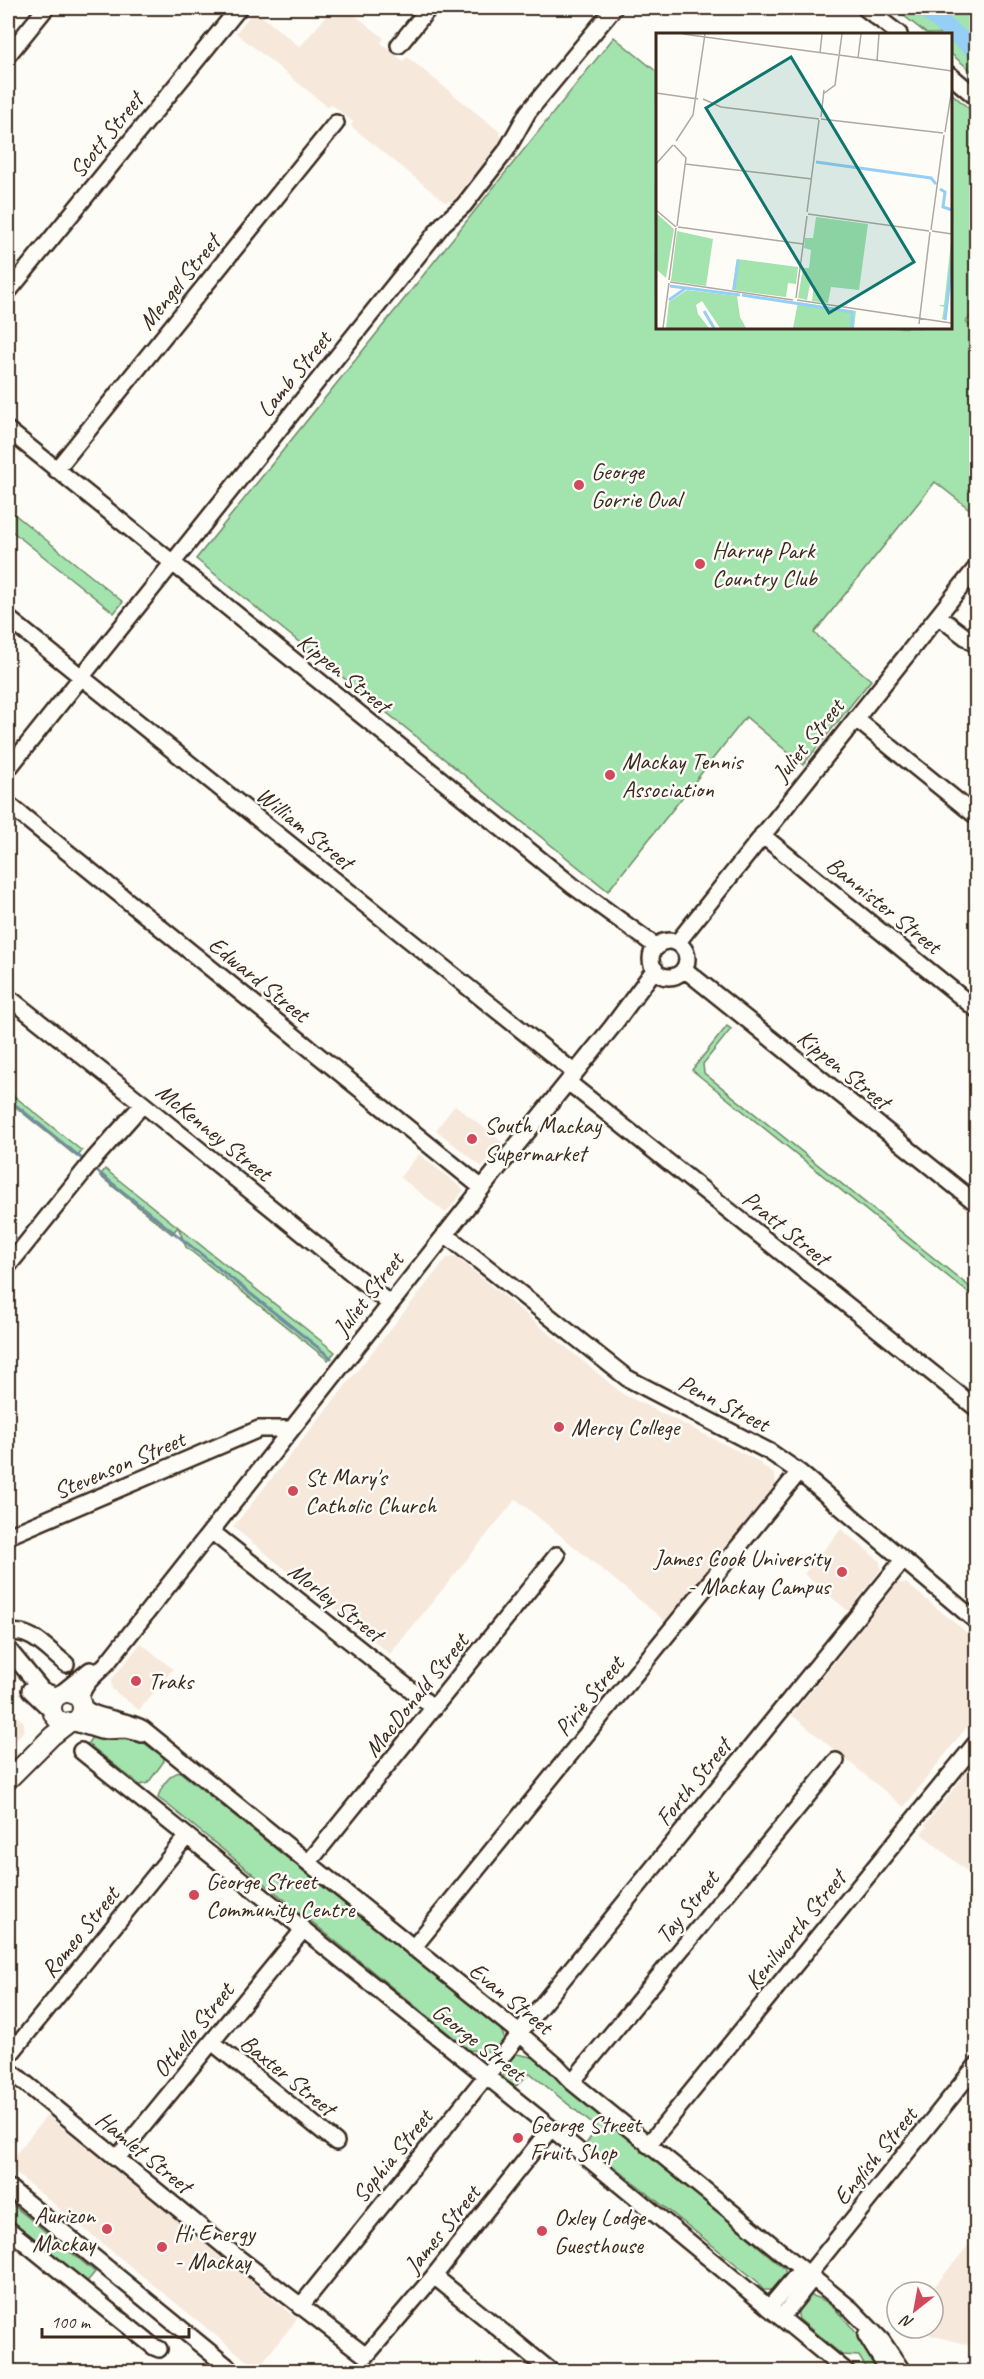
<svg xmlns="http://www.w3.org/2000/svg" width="984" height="2379" font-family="Caveat,sans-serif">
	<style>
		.built { fill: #f7e8dc }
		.green { fill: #a3e3ad; stroke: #6f8666; stroke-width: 1.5 }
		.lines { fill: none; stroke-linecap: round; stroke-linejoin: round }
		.stream { stroke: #728d9f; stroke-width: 3 }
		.river { stroke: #96cff5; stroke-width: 18 }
		.minor-casing { stroke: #3b2a1e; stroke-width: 20 }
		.major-casing { stroke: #3b2a1e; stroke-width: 22 }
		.minor { stroke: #fdfcf7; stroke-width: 15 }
		.major { stroke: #fdfcf7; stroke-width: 18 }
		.poi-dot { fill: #d1495b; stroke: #fdfcf7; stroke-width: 2 }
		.labels { text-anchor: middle; stroke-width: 5; stroke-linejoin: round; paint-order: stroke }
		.street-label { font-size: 24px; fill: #3b2a1e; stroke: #fdfcf7 }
		.poi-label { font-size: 24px; fill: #3b2a1e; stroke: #fdfcf7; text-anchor: start }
		.inset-river { fill: none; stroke: #96cff5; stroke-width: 3 }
		.inset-road { fill: none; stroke: #afa8a0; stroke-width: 1.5 }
		.view { fill: #0f766e; fill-opacity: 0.15; stroke: #0f766e; stroke-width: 3 }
		.inset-edge { fill: none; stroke: #3b2a1e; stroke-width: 3 }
	</style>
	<rect width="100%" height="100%" fill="#fdfcf7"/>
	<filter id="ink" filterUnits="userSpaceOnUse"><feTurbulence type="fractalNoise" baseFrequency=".0167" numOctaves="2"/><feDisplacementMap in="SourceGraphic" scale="12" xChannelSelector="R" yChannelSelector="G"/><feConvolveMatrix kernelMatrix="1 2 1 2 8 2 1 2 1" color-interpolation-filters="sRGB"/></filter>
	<g filter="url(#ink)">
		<!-- built -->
		<path class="built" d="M256,8H258L259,14L300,47L333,8H346L384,38L381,43L403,61L407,57L500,132L501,141L453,201L445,202L351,126L353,122L331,104L328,107L236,33Z
			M455,1105L502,1142L482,1167L436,1130Z
			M419,1154L464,1190L446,1213L400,1177Z
			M456,1257L623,1394L756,1460L775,1475L776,1484L665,1621L516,1499L390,1654L233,1527L447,1258Z
			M841,1529L880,1561L881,1569L848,1611L804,1574Z
			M898,1583H906L976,1640V1715L904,1807L792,1715Z
			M141,1643L173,1669L139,1710L112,1689L111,1680Z
			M8,1709L24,1722V1730L8,1751Z
			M976,1761V1879L921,1833L927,1827L925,1825Z
			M47,2115L297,2319L257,2369L8,2167V2164Z
			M976,2236V2347L931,2335L913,2328H933V2292H930Z"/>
		<!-- green -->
		<path class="green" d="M894,8H976V75L950,53V34H927Z
			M614,37L657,72V327H950V92L976,115V310L966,322L976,331V514L935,482L814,633L871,680L803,765L746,717L608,891L196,559Z
			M8,509L123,602L114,613L8,528Z
			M727,1026L731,1029L703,1064L704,1073L976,1292V1299L692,1070Z
			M8,1091L82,1151L77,1157L8,1101Z
			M105,1169L335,1352L328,1360L186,1247L178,1227L172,1234L100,1176Z
			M94,1734C109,1734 124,1734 138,1739C147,1743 153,1753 163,1754L164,1761L148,1783L140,1785L92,1747L86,1746Z
			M180,1772L500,2029C507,2038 503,2044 496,2052L469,2050L168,1805L158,1798C160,1788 169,1774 180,1772Z
			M517,2054L536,2058L785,2269V2278L775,2290H763L758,2282L586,2144L597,2128L530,2073L516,2086L504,2080C501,2068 507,2061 517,2054Z
			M8,2201L95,2272L86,2283L8,2219Z
			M811,2296C835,2297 870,2352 883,2371H868L859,2356L842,2355L799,2319C795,2308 802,2300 811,2296Z"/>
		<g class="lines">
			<!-- stream -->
			<path class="stream" d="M8,1099L86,1162
				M93,1168L331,1358"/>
			<!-- river -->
			<path class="river" d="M923,8L976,51"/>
			<defs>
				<path id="minor" d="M865,8L899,34
					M399,45L429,8
					M8,55L46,8
					M950,75L976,97
					M8,292L239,8
					M8,430L573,886L657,947
					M56,470L336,123
					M938,616L976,645
					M8,618L575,1073
					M856,719L976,816
					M8,769L443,224L464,205L506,151L528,112L614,8
					M8,804L482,1188
					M762,835L976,1009
					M651 959a18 18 0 1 1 36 0a18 18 0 1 1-36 0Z
					M677,943L976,568
					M684,969L976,1203
					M8,997L143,1104L390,1304
					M568,1082L976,1408
					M445,1234L627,1378L770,1452L799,1472L976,1621
					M8,1266L94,1159L143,1104
					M211,1531L434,1708
					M8,1536L259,1429H292
					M8,1634C29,1626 50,1652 66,1664
					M8,1649L42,1690L56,1696
					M30,1690L52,1711
					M59,1695L90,1670
					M80,1701C82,1683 96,1675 107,1663L482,1188L612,1027L655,969
					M82,1706C96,1720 124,1718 143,1729L519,2033L557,2066L572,2082L851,2309L882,2341L903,2372
					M72,1722L101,1731L127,1730L142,1734
					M81,1751L551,2128L847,2372
					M309,1862L557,1555
					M413,1948L799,1472
					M519,2033L903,1560
					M212,2042L336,2142
					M8,2057L187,1836
					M8,2069L241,2260L366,2356L434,2276L551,2128
					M572,2082L836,1761
					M648,2145L976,1743
					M117,2158L303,1930
					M8,2187L234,2372
					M8,2229L154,2347L159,2349
					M808,2275L976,2066
					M434,2276L552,2372
					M300,2307L520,2034
					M769,2308L801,2270
					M781,2318L812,2279
					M866,2335L889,2372"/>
				<path id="major" d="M52 1708a15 15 0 1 1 30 0a15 15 0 1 1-30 0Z
					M8,1780L52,1736L70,1722"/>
			</defs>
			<!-- minor casing -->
			<use href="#minor" class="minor-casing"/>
			<!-- major casing -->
			<use href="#major" class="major-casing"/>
			<!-- minor -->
			<use href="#minor" class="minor"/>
			<!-- major -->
			<use href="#major" class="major"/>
		</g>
	</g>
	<!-- markers -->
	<g class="poi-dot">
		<circle cx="579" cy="485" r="6"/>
		<circle cx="700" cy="564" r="6"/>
		<circle cx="610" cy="775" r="6"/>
		<circle cx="472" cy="1139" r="6"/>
		<circle cx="559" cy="1427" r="6"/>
		<circle cx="293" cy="1491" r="6"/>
		<circle cx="842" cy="1572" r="6"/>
		<circle cx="136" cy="1681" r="6"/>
		<circle cx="194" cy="1895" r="6"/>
		<circle cx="518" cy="2138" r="6"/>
		<circle cx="107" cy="2229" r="6"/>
		<circle cx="542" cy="2231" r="6"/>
		<circle cx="162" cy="2247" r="6"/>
	</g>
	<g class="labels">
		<!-- street labels -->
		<g class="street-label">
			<text transform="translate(106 135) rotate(-51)" y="8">Scott Street</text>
			<text transform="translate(179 282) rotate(-51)" y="8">Mengel Street</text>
			<text transform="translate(294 374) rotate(-51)" y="8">Lamb Street</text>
			<text transform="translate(344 673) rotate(39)" y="8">Kippen Street</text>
			<text transform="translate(808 740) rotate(-51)" y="8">Juliet Street</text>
			<text transform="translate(305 828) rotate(39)" y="8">William Street</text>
			<text transform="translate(884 905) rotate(39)" y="8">Bannister Street</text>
			<text transform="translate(259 979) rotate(39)" y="8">Edward Street</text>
			<text transform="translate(844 1069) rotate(39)" y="8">Kippen Street</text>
			<text transform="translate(214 1132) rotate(39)" y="8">McKenney Street</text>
			<text transform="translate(786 1228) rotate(39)" y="8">Pratt Street</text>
			<text transform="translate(368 1294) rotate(-52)" y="8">Juliet Street</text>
			<text transform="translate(724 1403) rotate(27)" y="8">Penn Street</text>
			<text transform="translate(119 1465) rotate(-23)" y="8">Stevenson Street</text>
			<text transform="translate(336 1602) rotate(38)" y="8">Morley Street</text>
			<text transform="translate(416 1695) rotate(-51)" y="8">MacDonald Street</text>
			<text transform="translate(589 1696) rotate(-51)" y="8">Pirie Street</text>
			<text transform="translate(693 1782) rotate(-51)" y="8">Forth Street</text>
			<text transform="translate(687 1907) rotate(-51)" y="8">Tay Street</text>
			<text transform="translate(795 1930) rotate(-51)" y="8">Kenilworth Street</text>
			<text transform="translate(80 1932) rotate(-51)" y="8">Romeo Street</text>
			<text transform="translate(511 1998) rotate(39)" y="8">Evan Street</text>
			<text transform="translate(193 2030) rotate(-51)" y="8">Othello Street</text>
			<text transform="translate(479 2042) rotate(38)" y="8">George Street</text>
			<text transform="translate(288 2075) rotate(39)" y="8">Baxter Street</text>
			<text transform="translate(144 2152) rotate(39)" y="8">Hamlet Street</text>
			<text transform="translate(392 2156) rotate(-51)" y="8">Sophia Street</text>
			<text transform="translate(875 2156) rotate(-51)" y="8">English Street</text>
			<text transform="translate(442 2229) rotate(-51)" y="8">James Street</text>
		</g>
		<!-- poi labels -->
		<g class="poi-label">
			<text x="591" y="479">George<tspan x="591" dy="28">Gorrie Oval</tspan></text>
			<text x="712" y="558">Harrup Park<tspan x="712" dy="28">Country Club</tspan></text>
			<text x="622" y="769">Mackay Tennis<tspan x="622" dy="28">Association</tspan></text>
			<text x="484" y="1133">South Mackay<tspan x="484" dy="28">Supermarket</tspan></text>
			<text x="571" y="1435">Mercy College</text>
			<text x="305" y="1485">St Mary's<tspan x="305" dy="28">Catholic Church</tspan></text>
			<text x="830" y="1566" text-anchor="end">James Cook University<tspan x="830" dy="28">- Mackay Campus</tspan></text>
			<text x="148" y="1689">Traks</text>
			<text x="206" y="1889">George Street<tspan x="206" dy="28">Community Centre</tspan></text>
			<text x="530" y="2132">George Street<tspan x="530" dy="28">Fruit Shop</tspan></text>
			<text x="95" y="2223" text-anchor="end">Aurizon<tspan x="95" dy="28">Mackay</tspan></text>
			<text x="554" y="2225">Oxley Lodge<tspan x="554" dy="28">Guesthouse</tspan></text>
			<text x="174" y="2241">Hi Energy<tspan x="174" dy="28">- Mackay</tspan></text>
		</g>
	</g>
	<!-- overview -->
	<g transform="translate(656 33)">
		<rect width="296" height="296" fill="#fdfcf7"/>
		<path d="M0,180L18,196L10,245L0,236ZM160,184L212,191L203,257L175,254L172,270L156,268L158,251H154L151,267L142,265L147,235H153L155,217L148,215L149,205H157ZM21,198L57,206L50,253L15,248ZM295,209V240L290,287L286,286L288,274L282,272H288ZM81,226L142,234L140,251L132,250L130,264L76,257ZM31,257L81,263L84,284L90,295H64L46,268L40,272L42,281L53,295H10L13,269ZM142,269L200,278L198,295H137Z" fill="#a3e3ad"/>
		<path class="inset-river" d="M160,129L275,145L280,151M284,156L289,159L287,174L296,177M14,253L84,262M78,256L82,227M86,262L196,279V295M13,267L30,255M48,278L58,295M289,287L296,229"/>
		<path class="inset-road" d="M27,1L182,22M164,20L166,1M183,22L296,38M202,25L205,1M221,28L223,1M0,60L42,66M167,61L179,52L186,1M47,66L65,74L163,86M165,84L168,57M165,86L287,100M289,99L296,55M20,108L37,82L49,1M18,112L30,125L21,193M0,131L17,112M29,131L156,146M0,177L20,194M151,179L163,87M152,181L273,198M22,194L147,211M275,197L288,102M276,198L296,201M13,247L20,195M14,249L137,267M140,265L151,183M141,267L295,290M263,291L274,199M7,295L13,250"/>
		<path class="view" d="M135,24L258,229L173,280L50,75Z"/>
		<rect width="296" height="296" class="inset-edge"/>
	</g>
	<!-- margin -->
	<rect width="984" height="2379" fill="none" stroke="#fdfcf7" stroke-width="30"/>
	<rect x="15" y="15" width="954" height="2349" fill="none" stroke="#3b2a1e" stroke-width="2" filter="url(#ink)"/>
	<!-- north arrow -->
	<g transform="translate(915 2310) rotate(211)"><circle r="28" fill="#fdfcf7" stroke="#afa8a0" stroke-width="1.5"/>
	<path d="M0-4.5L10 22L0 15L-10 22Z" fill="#d1495b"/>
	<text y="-9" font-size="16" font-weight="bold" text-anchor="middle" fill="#3b2a1e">N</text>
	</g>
	<!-- scale -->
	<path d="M42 2328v9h147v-9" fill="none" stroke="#3b2a1e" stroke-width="3"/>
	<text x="51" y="2328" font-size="18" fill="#3b2a1e" stroke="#fdfcf7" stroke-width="4.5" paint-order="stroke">100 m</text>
</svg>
